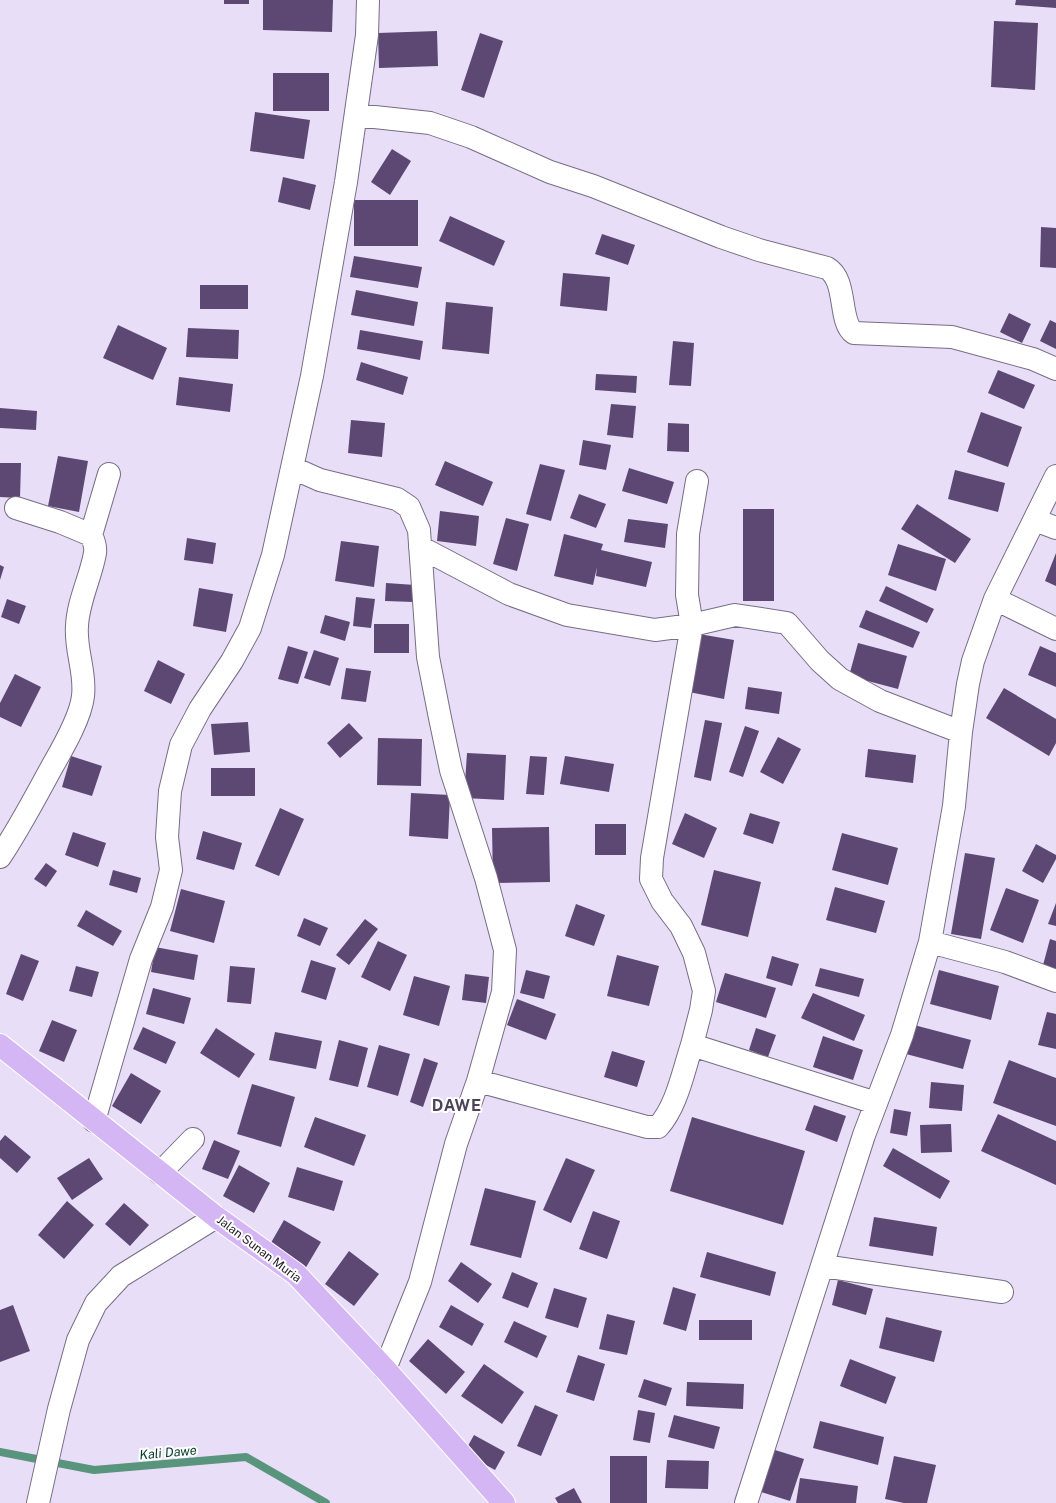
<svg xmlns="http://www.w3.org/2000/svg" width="1056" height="1503" font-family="'Public Sans',sans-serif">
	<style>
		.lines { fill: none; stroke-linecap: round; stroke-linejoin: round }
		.stream { stroke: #59957d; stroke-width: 8 }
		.building { fill: #5c4873 }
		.minor-casing { stroke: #776d84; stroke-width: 24 }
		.major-casing { stroke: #fff; stroke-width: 24 }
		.minor { stroke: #fff; stroke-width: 22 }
		.major { stroke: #d4b6f4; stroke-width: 22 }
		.labels { text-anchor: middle; stroke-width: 4; stroke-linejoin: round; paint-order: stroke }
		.street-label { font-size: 12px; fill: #201c25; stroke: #fff }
		.water-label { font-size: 13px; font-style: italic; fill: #023928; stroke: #fff }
		.district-label { font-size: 16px; font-weight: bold; letter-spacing: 1px; fill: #4c4358; stroke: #fff }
	</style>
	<rect width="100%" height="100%" fill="#e9def7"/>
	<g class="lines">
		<!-- stream -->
		<path class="stream" d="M0,1452L94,1470L246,1457L326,1503"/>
	</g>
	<!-- building -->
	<path class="building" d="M224,0H249V4H224Z
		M263,0H333L332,32L263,30Z
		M1016,0H1056V8L1015,5Z
		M994,21L1038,23L1035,90L991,87Z
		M437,31L438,66L379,68L378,33Z
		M480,33L503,41L484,98L461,90Z
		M273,73H329V111H273Z
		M255,112L310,120L304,159L250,151Z
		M392,149L411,161L390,195L371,182Z
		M283,177L316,185L310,210L278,202Z
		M354,200H418V246H354Z
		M450,216L505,241L494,266L439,241Z
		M1041,227L1056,228V268L1040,267Z
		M602,234L635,245L628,265L595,254Z
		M354,256L422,267L418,288L350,277Z
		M563,273L610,277L607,311L560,306Z
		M200,285H248V309H200Z
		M356,290L418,302L414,326L351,315Z
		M446,302L493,307L489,354L442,349Z
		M1009,313L1031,324L1022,343L1000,332Z
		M1050,320L1056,323V349L1040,341Z
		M118,325L167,348L153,380L103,358Z
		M188,328L239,330L238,359L186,357Z
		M360,330L423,341L420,360L357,349Z
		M673,341L694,343L691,386L669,385Z
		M361,362L408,377L403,395L356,380Z
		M998,370L1035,385L1024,409L988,393Z
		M596,374L637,376L636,393L595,390Z
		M179,377L233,384L230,412L176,405Z
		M611,404L636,406L633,438L607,435Z
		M0,408L37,411L36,430L0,428Z
		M981,412L1022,427L1008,467L967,452Z
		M351,420L385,423L382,457L348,453Z
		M668,423L689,424V452L667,451Z
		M583,440L611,445L606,470L579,465Z
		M58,456L88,461L79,512L48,506Z
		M445,461L493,482L483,506L435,485Z
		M0,463H21L20,498L0,497Z
		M540,464L565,470L551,521L526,514Z
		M629,468L674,482L667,504L622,491Z
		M955,470L1005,483L998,512L948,499Z
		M579,494L606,504L596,528L570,518Z
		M917,504L971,539L955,563L901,529Z
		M743,509H774V601H743Z
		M440,511L479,516L476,546L437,541Z
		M506,518L529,524L517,571L493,564Z
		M628,519L668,524L665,548L624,542Z
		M564,534L603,544L601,550L652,562L646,587L596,576L597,567L593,585L554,576Z
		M187,538L216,543L213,564L184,560Z
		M341,541L379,546L374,587L335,581Z
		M898,544L946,559L936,591L888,575Z
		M1056,553V586L1045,581Z
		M0,565L4,567L0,580Z
		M386,583L415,585L414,602L385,601Z
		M886,586L934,609L927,623L879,601Z
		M199,588L233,594L226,632L193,626Z
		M356,597L375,599L371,628L353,626Z
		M7,599L26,606L19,624L1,617Z
		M866,610L920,632L913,648L859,627Z
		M325,615L350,622L345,641L320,633Z
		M374,624H409V653H374Z
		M699,634L734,640L724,699L689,692Z
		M858,643L907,656L898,689L849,676Z
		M288,646L308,652L298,684L278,679Z
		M1040,646L1056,653V687L1028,675Z
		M314,650L339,658L330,686L304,678Z
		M158,660L185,674L171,704L144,691Z
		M346,668L371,671L366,702L341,699Z
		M15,674L41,687L21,727L0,717V703Z
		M748,687L782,692L779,714L745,709Z
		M1004,688L1056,719V743L1049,756L986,718Z
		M705,720L722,723L711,781L694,777Z
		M248,722L250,752L214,755L211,724Z
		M349,723L363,738L340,758L327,743Z
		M745,726L759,731L743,777L729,772Z
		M778,737L801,749L783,784L760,772Z
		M378,738L422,739L421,786L377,785Z
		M868,749L916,755L913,783L865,777Z
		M467,753L506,755L504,800L464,798Z
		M71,756L102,766L92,796L62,787Z
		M530,756L547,757L544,795L526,794Z
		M565,756L614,764L609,792L560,784Z
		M211,768H255V796H211Z
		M411,793L450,795L448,839L409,836Z
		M280,808L304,819L279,876L255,866Z
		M685,813L717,828L704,858L672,844Z
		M750,813L780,822L773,844L743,834Z
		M595,824H626V855H595Z
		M549,827L550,882L493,883L492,828Z
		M203,831L242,843L234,870L196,859Z
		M73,832L106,843L98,867L65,855Z
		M842,833L898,848L888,885L832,870Z
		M1036,844L1056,855V859L1043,883L1022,871Z
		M965,853L995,858L981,939L951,934Z
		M46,863L57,871L46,887L34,879Z
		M113,870L141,878L137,893L109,885Z
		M714,870L761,882L748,937L701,925Z
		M835,887L885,901L876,933L826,920Z
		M1006,888L1039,900L1023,943L990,930Z
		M181,889L225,901L214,943L170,931Z
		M1056,903V926L1048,924Z
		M576,904L605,915L594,946L565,936Z
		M86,910L122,931L113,946L77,926Z
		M304,918L328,928L320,946L297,936Z
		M365,919L378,929L349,965L336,955Z
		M1050,939L1056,941V974L1042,969Z
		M378,941L407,955L390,991L361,977Z
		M155,947L198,955L194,980L151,972Z
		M21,954L39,961L23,1001L6,994Z
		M617,955L659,966L649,1006L607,996Z
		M772,956L799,964L792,986L766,978Z
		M311,960L336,968L326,1000L301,992Z
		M76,966L99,972L92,997L69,991Z
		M230,966L255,968L251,1004L227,1002Z
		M820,968L864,979L859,997L815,986Z
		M526,970L550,976L544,999L520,993Z
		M939,970L999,986L991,1020L930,1004Z
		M725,973L776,988L766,1018L716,1002Z
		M465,974L489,977L486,1003L462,1000Z
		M414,976L450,986L439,1026L403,1015Z
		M153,988L191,998L184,1024L146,1014Z
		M813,993L865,1015L854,1041L801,1018Z
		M517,999L556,1014L546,1040L507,1025Z
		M1047,1012L1056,1014V1049L1038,1045Z
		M52,1020L77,1030L64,1062L39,1051Z
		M914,1025L971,1040L963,1069L906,1054Z
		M143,1027L176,1042L166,1064L133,1049Z
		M216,1028L255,1054L239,1078L200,1053Z
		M756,1028L776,1035L768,1057L749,1050Z
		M275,1032L322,1041L316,1069L269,1060Z
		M823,1036L863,1050L853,1080L813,1067Z
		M339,1040L368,1048L358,1087L329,1080Z
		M379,1045L410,1054L398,1096L367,1087Z
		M612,1051L645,1061L637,1087L604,1077Z
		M424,1058L438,1063L423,1107L410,1102Z
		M1009,1060L1056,1078V1126L993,1103Z
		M131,1073L161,1091L141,1124L112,1106Z
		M931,1082L964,1085L962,1111L929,1108Z
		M252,1084L295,1097L281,1147L237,1134Z
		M814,1105L846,1116L837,1142L805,1130Z
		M894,1109L911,1112L907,1136L890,1133Z
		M998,1114L1056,1141V1185L981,1151Z
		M315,1117L366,1135L354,1166L304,1147Z
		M692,1117L805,1151L783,1225L670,1191Z
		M951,1124L952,1152L921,1153L920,1125Z
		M5,1135L31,1157L17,1173L0,1158V1141Z
		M214,1140L240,1151L228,1179L202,1169Z
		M893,1148L950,1181L940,1199L883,1166Z
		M89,1158L103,1179L72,1200L57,1178Z
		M566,1158L595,1170L571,1223L543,1210Z
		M239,1165L270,1183L254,1213L223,1196Z
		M297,1167L343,1181L334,1211L288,1197Z
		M485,1188L536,1201L521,1258L470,1245Z
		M67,1201L94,1225L64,1259L38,1235Z
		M124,1203L149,1225L130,1246L105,1224Z
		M593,1211L620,1221L607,1259L579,1249Z
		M874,1217L937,1227L933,1256L869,1246Z
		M284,1220L321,1242L305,1269L268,1248Z
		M349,1251L379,1274L354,1306L325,1284Z
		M707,1252L776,1272L770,1296L700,1277Z
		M461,1262L492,1284L478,1303L448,1281Z
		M512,1272L538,1283L528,1308L502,1298Z
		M838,1280L873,1289L866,1315L832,1305Z
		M673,1287L696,1294L686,1331L663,1324Z
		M554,1288L587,1298L578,1328L545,1318Z
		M13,1305L30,1351L0,1362V1310Z
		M451,1305L484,1324L472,1346L439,1327Z
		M607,1314L635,1321L627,1355L599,1349Z
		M886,1317L942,1331L934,1362L879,1348Z
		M699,1320H752V1340H699Z
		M514,1321L547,1336L537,1358L504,1342Z
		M428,1339L465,1372L446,1394L409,1361Z
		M578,1355L605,1364L594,1401L566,1392Z
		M850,1359L896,1377L886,1404L840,1386Z
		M484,1364L524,1392L502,1424L461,1396Z
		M644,1379L672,1388L666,1406L638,1397Z
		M687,1382L744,1384L743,1409L686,1406Z
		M535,1405L558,1415L541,1456L517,1446Z
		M638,1410L655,1413L650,1443L633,1440Z
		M674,1415L720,1427L714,1449L668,1437Z
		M820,1421L884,1437L878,1465L813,1448Z
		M474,1435L505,1452L495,1470L464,1453Z
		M775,1450L804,1459L790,1501L761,1492Z
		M610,1456H647V1503H610Z
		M894,1456L936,1465L927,1503H904L885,1499Z
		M667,1460L709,1461L708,1489L665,1488Z
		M800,1478L858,1486L856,1503H796Z
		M574,1488L582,1503H558L555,1498Z"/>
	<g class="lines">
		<defs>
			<path id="minor" d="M356,115L430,123L471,137L550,172L593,186L721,237L759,250L827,268C848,280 838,322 854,333L952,337L1033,359L1056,369
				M293,468L320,480L397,499L409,507L419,530L428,657L440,718L451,770L486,878L505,950L503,992L478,1081
				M16,508L60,522L91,535
				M1035,520L1056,528
				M420,547L509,594L567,615L655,630L692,625L687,595L688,534L697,481
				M995,599L1056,629
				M0,857C20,827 36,796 53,765C64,746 81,716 83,696C86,672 75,650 77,626C78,601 91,577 95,553C96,546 94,541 91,535L109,474
				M930,942L1005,962L1056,981
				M692,1045L701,1010L704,991L694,953L681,926L662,901L651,879L652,858L692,625L735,615L787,623L820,661L840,679L880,701L961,732
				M94,1121L141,959L162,907L171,870L167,837L170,791L181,745L200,709L232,661L250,628L273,555L312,376L346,182L367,35L368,0
				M160,1173L193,1139
				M823,1266L1002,1292
				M385,1369L420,1282L456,1144L478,1081L647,1127H658C677,1106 683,1072 692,1045L876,1103
				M38,1503L59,1409L78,1340L96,1303L121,1276L216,1217
				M746,1503L864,1135L902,1035L930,942L954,806L961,732L968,684L973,661L995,599L1056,476"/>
			<path id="major" d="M0,1045L216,1217L296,1274L385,1369L504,1503"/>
		</defs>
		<!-- minor casing -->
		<use href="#minor" class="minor-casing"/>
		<!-- major casing -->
		<use href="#major" class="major-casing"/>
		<!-- minor -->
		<use href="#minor" class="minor"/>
		<!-- major -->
		<use href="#major" class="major"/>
	</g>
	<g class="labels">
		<!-- street labels -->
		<g class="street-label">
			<text transform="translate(259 1249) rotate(37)" y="4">Jalan Sunan Muria</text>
		</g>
		<!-- water labels -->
		<g class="water-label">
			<text transform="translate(168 1452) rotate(-5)" y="5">Kali Dawe</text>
		</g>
		<!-- district labels -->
		<g class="district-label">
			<text x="457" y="1111">DAWE</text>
		</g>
	</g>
</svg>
